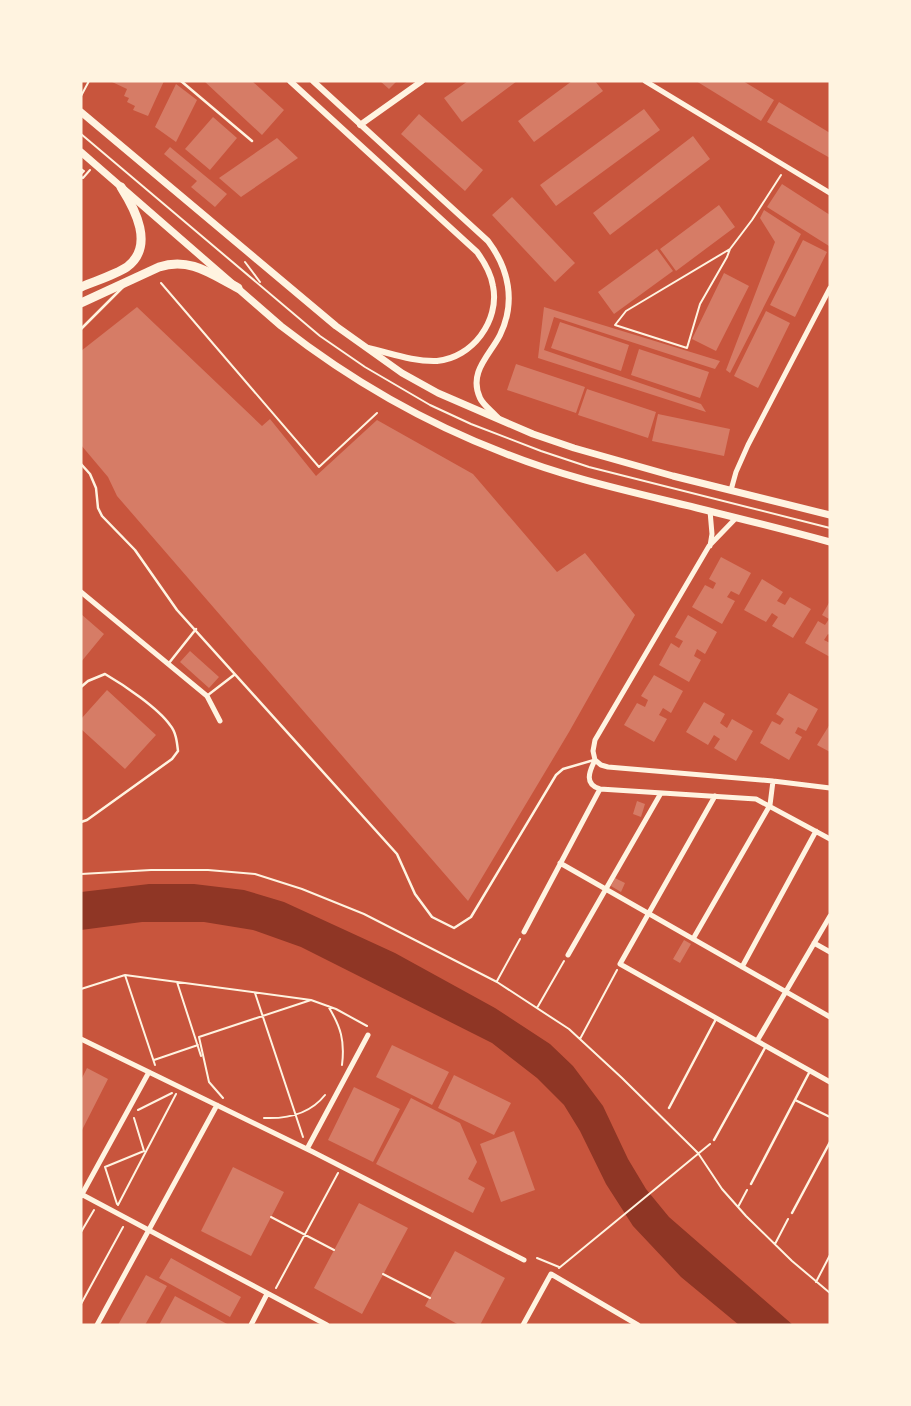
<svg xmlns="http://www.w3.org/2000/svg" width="911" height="1406" font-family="Manrope,sans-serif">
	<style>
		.water { fill: #8f3625 }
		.building { fill: #d67c66 }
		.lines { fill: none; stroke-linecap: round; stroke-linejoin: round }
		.path { stroke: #fff3e0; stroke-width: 2 }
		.service { stroke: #fff3e0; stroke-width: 2.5 }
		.minor { stroke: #fff3e0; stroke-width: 5 }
		.tertiary { stroke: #fff3e0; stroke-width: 6 }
		.secondary { stroke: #fff3e0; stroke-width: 7 }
		.trunk { stroke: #fff3e0; stroke-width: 9 }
	</style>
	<rect width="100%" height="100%" fill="#c8553d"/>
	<!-- water -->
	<path class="water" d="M149,884H194L244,890L284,902L395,953L495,1008L550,1044L573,1066L603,1106L628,1159L646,1189L669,1217L793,1325H739L681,1277L633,1226L606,1184L580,1131L564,1105L537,1078L492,1043L301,947L253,930L204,922H142L81,930V892Z"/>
	<!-- building -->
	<path class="building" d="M110,81H164L148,116L133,110L135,106L127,102L129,98L124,96L127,89Z
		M204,81H252L284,110L262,135Z
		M380,81H397L389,89Z
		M468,81H517L462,122L444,98Z
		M572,81H595L603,91L534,142L518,121Z
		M696,81H743L774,100L761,121Z
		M176,84L197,100L176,142L155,127Z
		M779,102L830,133V158L767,122Z
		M644,109L660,130L556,206L540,185Z
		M419,114L483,170L465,191L401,134Z
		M213,117L237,138L210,170L185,149Z
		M693,136L710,159L610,235L593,213Z
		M277,138L298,158L241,197L219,178Z
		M170,147L227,194L215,207L191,187L197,181L164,154Z
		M782,184L830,215L829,246L767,207Z
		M512,197L575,263L555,282L492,215Z
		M719,205L735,227L676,271L660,249Z
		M764,210L801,234L730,373L726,370L775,242L760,218Z
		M803,240L827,252L795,317L770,305Z
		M657,249L673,271L614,314L598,292Z
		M724,273L749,286L716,351L692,339Z
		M137,307L262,426L270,419L316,476L377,420L473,474L557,572L585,553L635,615L569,732L468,901L117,496L108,477L81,445V351Z
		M544,307L720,361L715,369L554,317L544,350L701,404L706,412L538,358Z
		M766,311L790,323L758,388L734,376Z
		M560,322L629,345L621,371L551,348Z
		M639,349L709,372L700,398L631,375Z
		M516,364L585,387L576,413L507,390Z
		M587,389L656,412L648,438L578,415Z
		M658,414L730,429L724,456L652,441Z
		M721,557L751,573L739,595L731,591L727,597L735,601L722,624L692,607L705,585L713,589L716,583L709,579Z
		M762,579L783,592L777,601L785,605L790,597L811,609L793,638L772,626L778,617L772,613L766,622L744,610Z
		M830,601V635L828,634L824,640L830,643V657L805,643L818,621L825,625L829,619L822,615Z
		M81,614L104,634L81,662Z
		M688,615L717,632L705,654L697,649L694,656L701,660L689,682L659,665L671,643L679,648L683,641L675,637Z
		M190,651L219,677L209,688L180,662Z
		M654,675L683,691L671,713L663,708L659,715L667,719L654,742L624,725L637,703L645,707L648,700L641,696Z
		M107,690L156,735L125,769L81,729V719Z
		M789,693L818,709L806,731L798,727L795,733L802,737L789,760L760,743L772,721L780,725L784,719L776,714Z
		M704,702L725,714L720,723L727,728L732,719L753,731L736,761L714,748L720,739L714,735L708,745L686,732Z
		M830,724V752L817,745Z
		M637,801L645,804L641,817L633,814Z
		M615,878L625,883L621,892L611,886Z
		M684,940L691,944L680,963L673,959Z
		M392,1045L449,1072L432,1105L376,1077Z
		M87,1068L108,1079L81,1132V1080Z
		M454,1075L511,1103L494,1135L438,1108Z
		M354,1087L400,1109L373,1162L328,1140Z
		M411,1098L460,1123L477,1162L468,1179L485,1188L473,1213L376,1164Z
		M514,1131L535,1190L501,1202L480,1144Z
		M233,1167L284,1192L251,1256L201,1231Z
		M359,1203L408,1228L362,1314L314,1288Z
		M455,1251L505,1278L480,1325H459L425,1306Z
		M171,1258L241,1297L230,1317L159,1278Z
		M146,1275L167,1286L145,1325H118Z
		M175,1296L229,1325H159Z"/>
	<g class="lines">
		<!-- path -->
		<path class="path" d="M81,96L89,81
			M81,134L320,336L365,367L430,405L471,424L541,451L589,467L830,528
			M81,169L84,171L81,174
			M81,177L83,178L90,170
			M730,249L727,257L700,304L687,348L615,325L626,311L730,249L752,220L781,175
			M245,262L260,282
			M161,283L319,467L377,413
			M81,874L151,870H208L255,874L302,889L364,914L497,982L569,1029L622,1078L698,1153L722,1189L746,1216L792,1261L830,1293
			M125,975L155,1065
			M497,981L520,939
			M177,982L201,1056
			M81,989L125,975L311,1000L336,1009L367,1026
			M255,993L303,1137
			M328,1006C341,1027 345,1041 342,1065
			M537,1008L564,961
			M580,1039L617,970
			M154,1060L198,1045
			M223,1098L209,1082L199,1037L311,1000
			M138,1110L172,1093
			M264,1118C287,1119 310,1114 325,1095
			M117,1204L105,1167L144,1151L134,1118
			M118,1205L176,1094
			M738,1207L747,1190
			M271,1217L334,1250
			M81,1232L94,1210
			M775,1244L788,1219
			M537,1258L559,1267
			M559,1268L710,1144
			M383,1274L430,1298
			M816,1282L830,1255
			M276,1288L338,1173
			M81,1304L123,1227"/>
		<!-- service -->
		<path class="service" d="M181,81L252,141
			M81,329L123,287
			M81,464L90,474L96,488L98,508L102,516L135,550L177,610L397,854L415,894L432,917L454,928L471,917L556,775L563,769L594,760
			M169,663L196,629
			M81,687L88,681L105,674C124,685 158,708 170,725C176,732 177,742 178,751L172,759L87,820L81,822
			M208,695L234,675
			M795,1100L830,1117
			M669,1108L716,1019
			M714,1140L766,1046
			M751,1184L810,1071
			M792,1213L830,1142"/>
		<!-- minor -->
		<path class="minor" d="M645,81L830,193
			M731,490L736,472L748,445L830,288
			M710,546L712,534L710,511
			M81,592L207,696L220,721
			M595,760L593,751L595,740L709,546L736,518
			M595,760C589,772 584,784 600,789L756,799L830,839
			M595,760L601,765L608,767L773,781L830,788
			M715,796L620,964L830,1082
			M560,863L830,1017
			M524,932L600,789
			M693,939L770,805L773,781
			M814,943L830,952
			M568,955L661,793
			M742,967L816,831
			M81,1039L313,1152L524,1260
			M757,1041L830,916
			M307,1149L368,1035
			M81,1194L327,1325
			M81,1196L149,1072
			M97,1325L217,1105
			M251,1325L267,1294
			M523,1325L551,1274L638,1325"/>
		<!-- tertiary -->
		<path class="tertiary" d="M290,81L477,252C485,263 491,273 493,286C500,321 472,358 437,361C414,362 390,353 368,348
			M313,81L488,241C509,269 516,302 500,335C490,355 468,372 480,398C483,405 493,412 498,418
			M360,125L422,81"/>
		<!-- secondary -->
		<path class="secondary" d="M81,112L336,326L402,373L438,393L533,434L574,448L673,476L830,515
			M81,152L281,326C349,379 423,422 504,453C566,478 632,492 697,508C742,519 786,530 830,542"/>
		<!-- trunk -->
		<path class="trunk" d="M81,287C95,281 115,275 127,267C155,246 135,209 121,187
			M81,303L159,267C190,257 211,274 238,288"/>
	</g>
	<!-- border -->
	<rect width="911" height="1406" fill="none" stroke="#fff3e0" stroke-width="165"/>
</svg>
